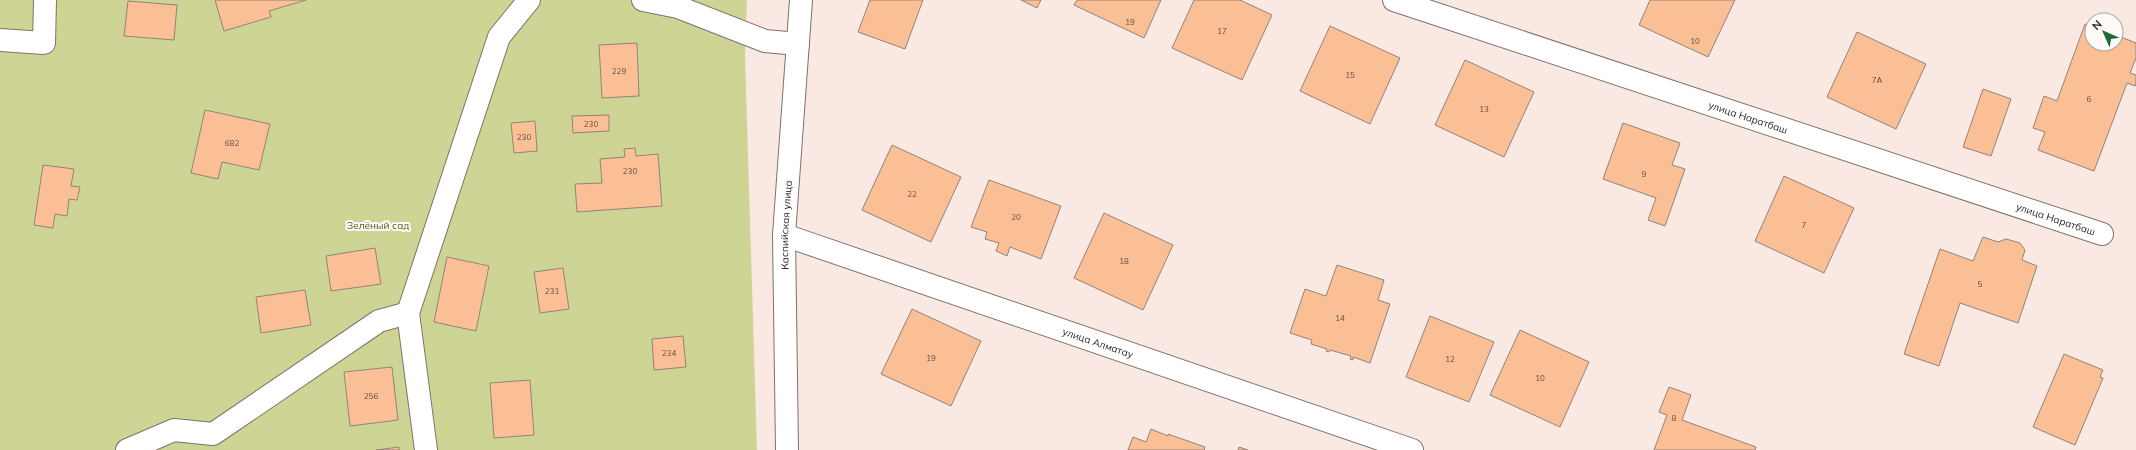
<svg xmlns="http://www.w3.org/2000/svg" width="2136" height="450" font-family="Mulish,sans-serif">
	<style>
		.green { fill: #ced594 }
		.building { fill: #fbbf96; stroke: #91847b }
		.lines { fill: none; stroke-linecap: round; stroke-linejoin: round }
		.minor-casing { stroke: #7f716b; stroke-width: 24 }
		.minor { stroke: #fff; stroke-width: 22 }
		.labels { text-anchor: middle; stroke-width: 4; stroke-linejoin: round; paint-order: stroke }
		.number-label { font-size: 8px; fill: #604d41 }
		.street-label { font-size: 10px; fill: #2d2725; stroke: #fdfaf8 }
		.park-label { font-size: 10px; fill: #54581a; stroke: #fdfaf8 }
	</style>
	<rect width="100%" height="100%" fill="#fae9e2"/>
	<!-- green -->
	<path class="green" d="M0,0H747L745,55L757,450H0Z"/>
	<!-- building -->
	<path class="building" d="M215,0H306L269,11L271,17L224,31Z
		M870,0H923L905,49L858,32Z
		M1021,0H1041L1037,8Z
		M1077,0H1161L1144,38L1074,5Z
		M1194,0H1240L1272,15L1242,80L1172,48Z
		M1650,0H1735L1708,57L1639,25Z
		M128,1L177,5L174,40L124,36Z
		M2085,24L2092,26V44H2116V35L2136,43V58L2130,73L2136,75V83L2135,86L2127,83L2094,171L2038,150L2045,132L2033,128L2044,96L2057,101Z
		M1330,26L1400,58L1370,124L1300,91Z
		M1857,32L1926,64L1896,129L1827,97Z
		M637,43L639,96L602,98L599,45Z
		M1465,60L1534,92L1504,157L1435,125Z
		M1983,89L2011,99L1991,156L1963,147Z
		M205,110L270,124L259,170L222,162L218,179L191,173Z
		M609,115V131L573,133L572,116Z
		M535,121L537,151L514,153L511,123Z
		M1623,123L1680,143L1672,165L1685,169L1665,226L1648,220L1656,198L1603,179Z
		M892,145L961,177L931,242L862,210Z
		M635,148L636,156L658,154L662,206L577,212L575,184L602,183L600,159L625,157L624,149Z
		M43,165L74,169L71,186L80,187L77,200L69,199L67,216L55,214L53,228L34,225Z
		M1784,176L1854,208L1824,273L1755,241Z
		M989,180L1061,206L1041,259L1010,247L1007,256L996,251L999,243L985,239L987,232L971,227Z
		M1104,213L1173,245L1143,310L1074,278Z
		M1983,237L1998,242L2006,239L2020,243L2025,250L2022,260L2037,266L2018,323L1960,303L1939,366L1904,354L1940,249L1973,261Z
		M375,248L381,284L331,291L326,256Z
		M447,257L489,266L476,331L434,322Z
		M1337,265L1384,280L1378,300L1390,304L1370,363L1353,357V360L1350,359L1351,356L1330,350L1329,352L1326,351L1327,349L1311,344L1312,340L1290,333L1305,289L1326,296Z
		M563,268L569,309L540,313L534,272Z
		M305,290L311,325L261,333L256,297Z
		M912,309L981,341L951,406L881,374Z
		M1430,316L1494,342L1469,402L1406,377Z
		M1520,330L1589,362L1560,427L1490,395Z
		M683,336L686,367L654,370L652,339Z
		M2064,354L2103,370L2100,377L2103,378L2075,445L2033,427Z
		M392,367L398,420L350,426L344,372Z
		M530,380L534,435L494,438L490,383Z
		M1669,387L1691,395L1682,420L1756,447L1755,450H1654L1667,415L1659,412Z
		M1151,429L1168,436V434L1205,447L1204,450H1128L1133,437L1146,442Z
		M399,447V450H376Z
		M1239,447L1248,450H1238Z"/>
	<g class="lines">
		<defs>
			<g id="minor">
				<path d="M643,0L678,7L765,41L798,44"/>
				<path id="s1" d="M1394,0L2102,234"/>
				<path d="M0,40L44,43L45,0"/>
				<path id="s2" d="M784,235L1412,450"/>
				<path d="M127,450L174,430L213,434L379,321L408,313"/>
				<path d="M426,450L408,313L499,37L529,0"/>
				<path id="s3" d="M787,450L784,235L801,0"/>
			</g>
		</defs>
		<!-- minor casing -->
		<use href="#minor" class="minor-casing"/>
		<!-- minor -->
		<use href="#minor" class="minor"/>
	</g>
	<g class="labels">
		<!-- number labels -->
		<g class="number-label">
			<text x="1130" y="25">19</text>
			<text x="1222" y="34">17</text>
			<text x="1695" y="44">10</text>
			<text x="619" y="74">229</text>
			<text x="1350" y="78">15</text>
			<text x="1877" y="83">7А</text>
			<text x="2089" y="102">6</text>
			<text x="1484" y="112">13</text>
			<text x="591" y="127">230</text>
			<text x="524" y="140">230</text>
			<text x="232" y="146">682</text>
			<text x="630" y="174">230</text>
			<text x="1644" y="177">9</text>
			<text x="912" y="197">22</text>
			<text x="1016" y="220">20</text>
			<text x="1804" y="228">7</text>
			<text x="1124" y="264">18</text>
			<text x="1980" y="287">5</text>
			<text x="552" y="294">231</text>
			<text x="1340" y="321">14</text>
			<text x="669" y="356">234</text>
			<text x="931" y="361">19</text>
			<text x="1450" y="362">12</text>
			<text x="1540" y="381">10</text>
			<text x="371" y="399">256</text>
			<text x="1674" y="421">8</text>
		</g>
		<!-- street labels -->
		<g class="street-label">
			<text dy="4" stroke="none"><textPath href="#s1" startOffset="373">улица Наратбаш</textPath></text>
			<text dy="4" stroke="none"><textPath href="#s1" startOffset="697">улица Наратбаш</textPath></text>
			<text dy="4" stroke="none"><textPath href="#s3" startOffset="225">Каспийская улица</textPath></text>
			<text dy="4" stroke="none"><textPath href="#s2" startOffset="332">улица Алматау</textPath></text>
		</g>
		<!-- park labels -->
		<g class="park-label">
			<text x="378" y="229">Зелёный сад</text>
		</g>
	</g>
	<!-- north arrow -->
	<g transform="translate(2104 32) rotate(315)"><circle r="19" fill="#fdfaf8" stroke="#aaa6a4"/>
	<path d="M0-3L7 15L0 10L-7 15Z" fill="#1f6936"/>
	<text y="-6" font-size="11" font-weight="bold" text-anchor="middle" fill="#2d2725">N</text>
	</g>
</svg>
